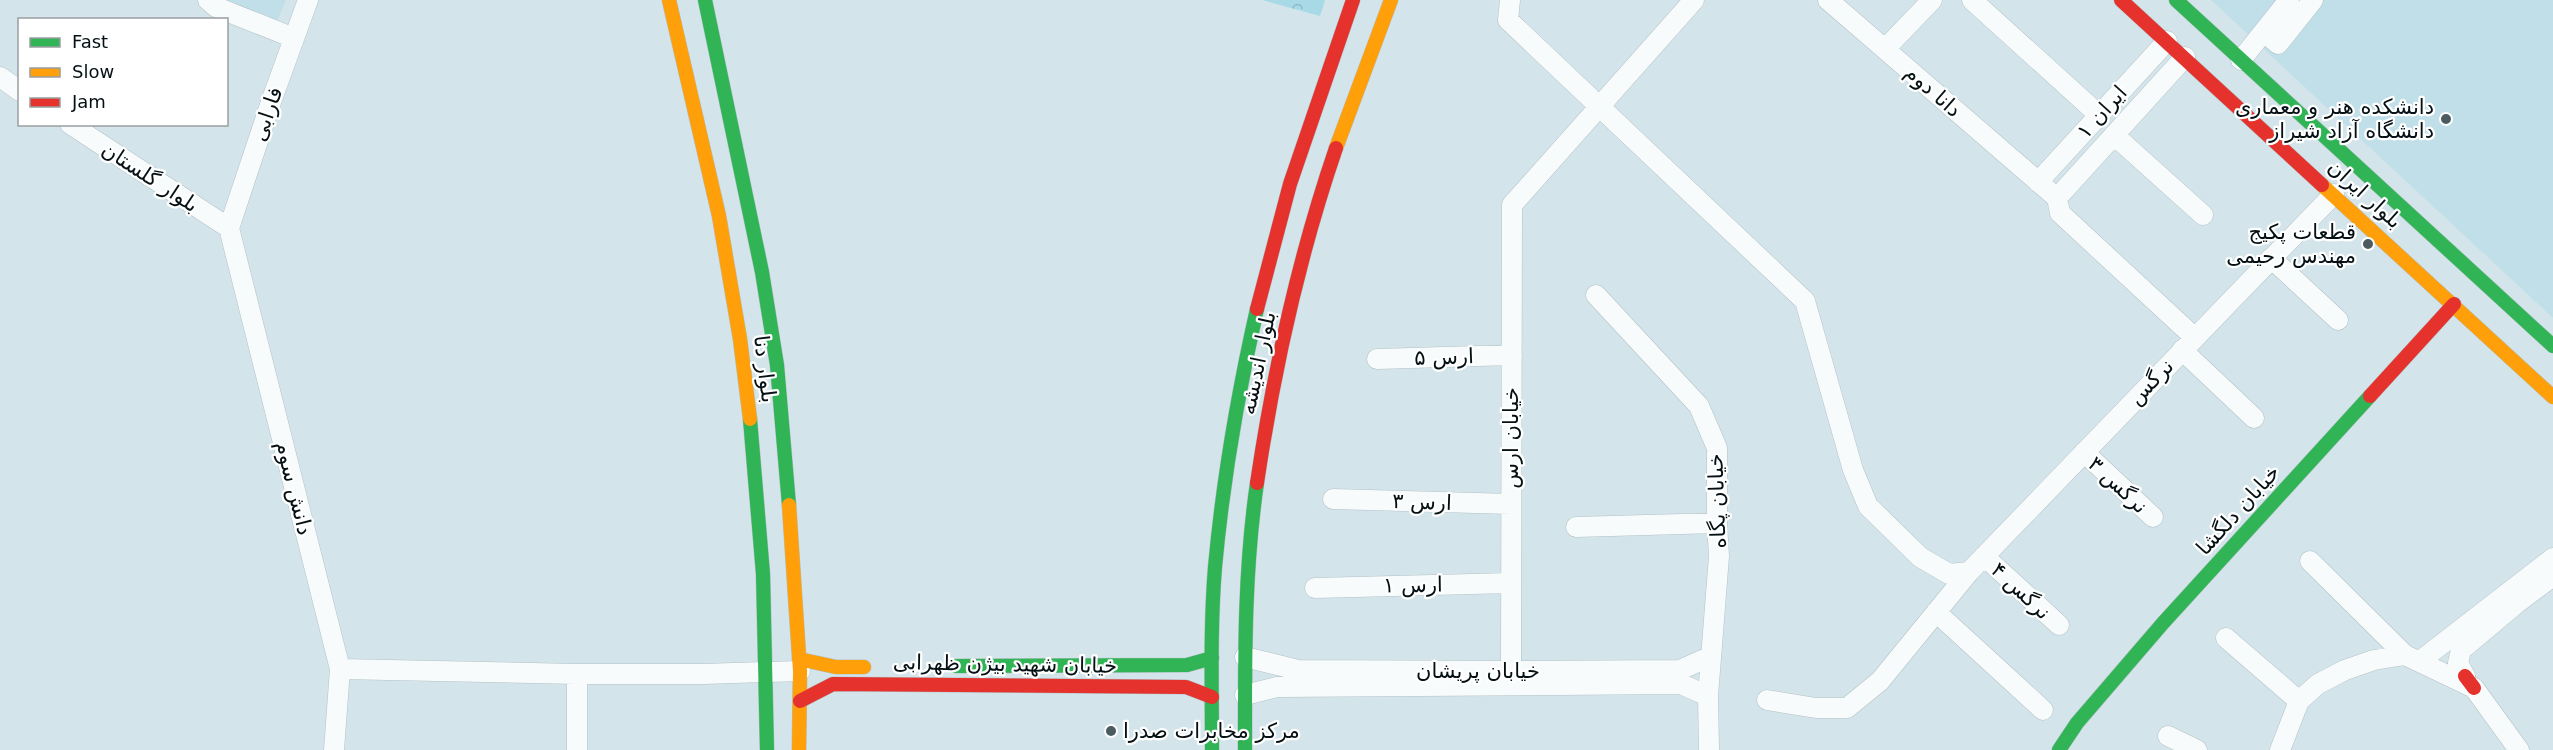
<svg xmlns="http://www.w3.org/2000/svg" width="2553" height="750" font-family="'DejaVu Sans','Noto Sans Arabic',sans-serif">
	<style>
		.built { fill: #c0dfe9 }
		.park { fill: url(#park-crowns) }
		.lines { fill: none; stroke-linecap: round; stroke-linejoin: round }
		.street-casing { stroke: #b3c1c6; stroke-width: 21 }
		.fast-casing { stroke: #b3c1c6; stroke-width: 15 }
		.slow-casing { stroke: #b3c1c6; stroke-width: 15 }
		.jam-casing { stroke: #b3c1c6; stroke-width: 15 }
		.street { stroke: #f8fbfc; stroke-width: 20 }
		.fast { stroke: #30b455; stroke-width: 14 }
		.slow { stroke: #ff9f0a; stroke-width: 14 }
		.jam { stroke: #e5322d; stroke-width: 14 }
		.poi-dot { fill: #4c5b5f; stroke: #fff; stroke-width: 2 }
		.labels { text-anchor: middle; stroke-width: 4.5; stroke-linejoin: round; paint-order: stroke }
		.street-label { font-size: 21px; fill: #041013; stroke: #fff }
		.poi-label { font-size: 21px; fill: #041013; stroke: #fff; text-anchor: end }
	</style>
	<defs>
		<pattern id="park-crowns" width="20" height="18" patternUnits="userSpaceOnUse" patternTransform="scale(1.5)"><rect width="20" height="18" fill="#a8d9e7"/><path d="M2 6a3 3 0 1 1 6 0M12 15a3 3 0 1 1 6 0" fill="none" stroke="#8fb9c5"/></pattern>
	</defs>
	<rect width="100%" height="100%" fill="#d3e5eb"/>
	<!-- built -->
	<path class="built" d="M225,0H286L276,24Z
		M2211,0H2553V318L2466,237Z"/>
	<!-- park -->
	<path class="park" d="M1262,0H1325L1320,16Z"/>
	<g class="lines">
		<defs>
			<path id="street" d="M208,0L216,7L294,38
				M1510,0L1508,20L1805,301L1853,470L1868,506L1920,557L1949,574L1969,572
				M1828,0L2057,198L2060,213L2194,337
				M1972,0L2099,115
				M2264,32L2278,44L2313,0
				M1885,49L1932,0
				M2241,60L2289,0
				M0,77L20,91
				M70,124L229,228
				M2114,135L2203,215
				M2038,182L2167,41
				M2057,198L2185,57
				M229,228L340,669L334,750
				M229,228L272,99L308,0
				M2271,258L2338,320
				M1596,295L1699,406L1717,448V523L1719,556L1708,696L1709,750
				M2182,350L2254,418
				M1377,359L1512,355
				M2084,452L2153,517
				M1333,499L1511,504
				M1576,527L1717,523
				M1984,556L2059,625
				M2310,561L2405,655
				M1315,588L1511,583
				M1936,612L2043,710
				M2226,638L2299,701
				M1245,657L1298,670L1511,671L1680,670L1711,656
				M2420,661L2553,558
				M340,669L577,674H703L800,671
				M1511,671L1512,205L1694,0
				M2465,676L2458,663L2461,650L2517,603L2553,576
				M1245,695L1277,687L1681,684L1708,696
				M1767,700L1816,708H1847L1880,681L1969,572L2334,194
				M2168,736L2197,750
				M577,750V674
				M2280,750L2299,701L2318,684L2345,670L2374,660L2405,655L2474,688L2519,750"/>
			<path id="fast" d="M705,0L762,272L777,365L789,505
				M2176,0L2553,346
				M750,419L763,574L767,750
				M956,666L1187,665L1212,658
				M1212,750C1212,689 1210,628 1215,567C1223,480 1238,393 1257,309
				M1245,750C1245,660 1244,572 1257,483
				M2059,750L2077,723L2163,623L2370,396"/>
			<path id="slow" d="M669,0L719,216L740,339L750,419
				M1336,148L1391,0
				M2322,185L2553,397
				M789,505L800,671L799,750
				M799,659L836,667H864"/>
			<path id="jam" d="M2121,0L2322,185
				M1257,309L1290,184L1353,0
				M2370,396L2454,304
				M1257,483C1274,369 1299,256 1336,148
				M2465,676L2474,688
				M800,701L833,684L1186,687L1212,697"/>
		</defs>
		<!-- street casing -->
		<use href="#street" class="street-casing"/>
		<!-- fast casing -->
		<use href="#fast" class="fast-casing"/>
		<!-- slow casing -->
		<use href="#slow" class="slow-casing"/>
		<!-- jam casing -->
		<use href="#jam" class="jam-casing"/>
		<!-- street -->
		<use href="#street" class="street"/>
		<!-- fast -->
		<use href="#fast" class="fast"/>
		<!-- slow -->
		<use href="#slow" class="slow"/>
		<!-- jam -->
		<use href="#jam" class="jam"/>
	</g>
	<!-- markers -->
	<g class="poi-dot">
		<circle cx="2446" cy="119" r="6"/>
		<circle cx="2368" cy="244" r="6"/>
		<circle cx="1111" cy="731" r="6"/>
	</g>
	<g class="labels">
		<!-- street labels -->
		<g class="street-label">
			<text transform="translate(1933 91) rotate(41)" y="7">دانا دوم</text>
			<text transform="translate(2102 112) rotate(-48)" y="7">ایران ۱</text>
			<text transform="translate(267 114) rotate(-71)" y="7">فارابی</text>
			<text transform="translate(150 177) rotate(33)" y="7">بلوار گلستان</text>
			<text transform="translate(2365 194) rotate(42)" y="7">بلوار ایران</text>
			<text transform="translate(1444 357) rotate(-2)" y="7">ارس ۵</text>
			<text transform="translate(1258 363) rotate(-78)" y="7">بلوار اندیشه</text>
			<text transform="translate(765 369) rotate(83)" y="7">بلوار دنا</text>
			<text transform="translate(2151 382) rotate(-46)" y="7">نرگس</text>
			<text transform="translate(1511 438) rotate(-90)" y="7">خیابان ارس</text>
			<text transform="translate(2118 485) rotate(43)" y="7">نرگس ۳</text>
			<text transform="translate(294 488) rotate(76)" y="7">دانش سوم</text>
			<text transform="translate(1717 501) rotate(-92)" y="7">خیابان پگاه</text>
			<text transform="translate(1422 502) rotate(2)" y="7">ارس ۳</text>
			<text transform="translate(2238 510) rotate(-48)" y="7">خیابان دلگشا</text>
			<text transform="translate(1413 585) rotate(-1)" y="7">ارس ۱</text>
			<text transform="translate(2021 591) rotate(43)" y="7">نرگس ۴</text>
			<text transform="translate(1005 664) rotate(1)" y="7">خیابان شهید بیژن ظهرابی</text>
			<text x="1478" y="678">خیابان پریشان</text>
		</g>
		<!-- poi labels -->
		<g class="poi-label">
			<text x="2434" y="114">دانشکده هنر و معماری<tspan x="2434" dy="24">دانشگاه آزاد شیراز</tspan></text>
			<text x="2356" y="239">قطعات پکیج<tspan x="2356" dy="24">مهندس رحیمی</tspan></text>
			<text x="1123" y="738" text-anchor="start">مرکز مخابرات صدرا</text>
		</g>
	</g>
	<!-- legend -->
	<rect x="18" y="18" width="210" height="108" fill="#ffffff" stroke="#9b9fa1" stroke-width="1.5"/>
	<rect x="30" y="38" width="30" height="9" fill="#30b455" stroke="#9b9fa1" stroke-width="1.5"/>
	<text x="72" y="48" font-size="18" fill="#041013">Fast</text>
	<rect x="30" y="68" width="30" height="9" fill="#ff9f0a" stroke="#9b9fa1" stroke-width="1.5"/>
	<text x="72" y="78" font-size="18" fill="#041013">Slow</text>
	<rect x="30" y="98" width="30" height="9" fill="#e5322d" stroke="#9b9fa1" stroke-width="1.5"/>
	<text x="72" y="108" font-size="18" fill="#041013">Jam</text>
</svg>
